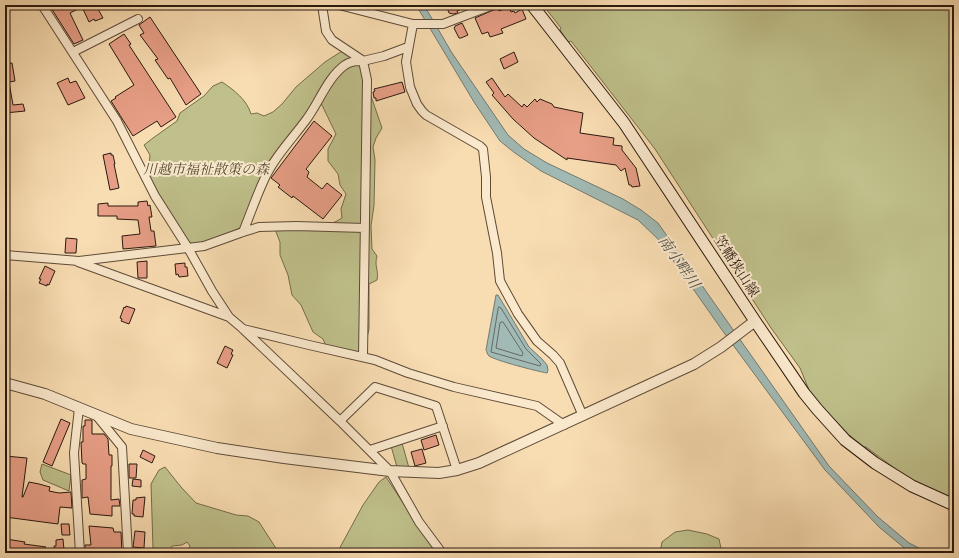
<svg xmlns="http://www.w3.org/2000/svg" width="959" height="558" font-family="'Libre Caslon Text','Noto Serif JP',serif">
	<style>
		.green { fill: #bfc08b; stroke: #746c4c }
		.water { fill: #a1bab5; stroke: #717a72 }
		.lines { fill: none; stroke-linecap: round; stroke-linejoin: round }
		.shore { stroke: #656a62; stroke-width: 1 }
		.building { fill: #e89f87; stroke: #29190e }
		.minor-casing { stroke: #5d4a37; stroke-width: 10 }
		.tertiary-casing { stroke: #5d4a37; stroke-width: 12 }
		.secondary-casing { stroke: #29190e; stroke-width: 13 }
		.minor { stroke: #fbe9cd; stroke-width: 8 }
		.tertiary { stroke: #fbe9cd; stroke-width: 10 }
		.secondary { stroke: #fbe9cd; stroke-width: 11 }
		.labels { text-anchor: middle; stroke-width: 4; stroke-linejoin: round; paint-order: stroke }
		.park-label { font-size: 14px; font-style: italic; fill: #564b34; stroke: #fbe9cd }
		.street-label { font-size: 14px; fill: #29190e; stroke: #fbe9cd }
		.water-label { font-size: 15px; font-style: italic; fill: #535148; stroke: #fbe9cd }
	</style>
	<rect width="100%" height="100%" fill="#f9ddb2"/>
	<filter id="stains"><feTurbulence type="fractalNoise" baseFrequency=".005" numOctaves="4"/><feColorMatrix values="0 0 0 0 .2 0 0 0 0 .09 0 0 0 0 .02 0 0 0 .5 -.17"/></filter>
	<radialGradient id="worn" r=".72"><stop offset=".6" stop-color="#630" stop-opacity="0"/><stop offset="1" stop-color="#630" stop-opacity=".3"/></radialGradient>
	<!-- green -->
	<path class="green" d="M543,5H954V500L920,487L866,447H861L825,410L818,405L809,390L800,368L771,328L655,149L571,41L569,42L566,39L560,30L561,28Z
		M342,51L360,64L382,128L376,138L373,147L375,160L374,205L371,226L372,249L377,256C374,266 379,270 377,280L369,284V329L365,347L352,359L340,356L326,346L323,339L313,332L301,305L292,295L288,275L280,255V242L276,232L280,223C301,226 323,231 342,218L341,209L346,194L340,185L338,174L328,161V149L336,134L321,103L309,110L240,228L214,239L195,244L185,242L166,210L148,175L150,155L144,145L153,138L177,121L180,113L204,96L213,86L222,82C234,90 247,100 251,114L257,113L264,116L273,112L282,104L296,87L325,62Z
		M402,443L409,468L397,467L391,446Z
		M42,464L71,475L69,491L43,480L40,472Z
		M165,467L181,487L196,503L236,515L248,516L259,522L279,553H187L190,546L187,542L182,545L172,546L170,550L163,553L153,548L151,484L159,470Z
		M386,477L436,553H337L363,505L379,482Z
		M688,530L707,534L719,539L722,553H660L662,542L675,532Z"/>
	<!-- water -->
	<path class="water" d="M416,5H424L452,53L508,135L524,149L547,163L623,199L641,210L658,223L829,466L878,517L909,543L929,553H911L908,551L879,527L825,470L722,330L658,239L638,220L541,171L515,153L500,141L474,102Z
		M496,295H498L529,347L542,359L547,365L548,370L547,373C536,371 497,361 489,356C487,354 487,352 486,350Z"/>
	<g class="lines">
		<!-- shore -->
		<path class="shore" d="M499,307L501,308L526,349L541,364L540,366L491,352L498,309Z
			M503,322L523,353L522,356L496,348L500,323Z"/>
	</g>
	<!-- building -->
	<path class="building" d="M57,5H86L70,13L83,40L74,44L53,11L51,7Z
		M91,5H94L97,10L98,9L103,18L95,21L94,19L89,22L83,9Z
		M446,5H471L457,11L458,13L453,14L449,13Z
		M509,7L511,12L514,11L515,13L522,9L526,19L501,29L503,33L490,37L488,32L482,34L475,18L498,8L499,11Z
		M150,17L201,94L186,105L170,78L168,79L155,60L158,59L140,35L144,33L139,25Z
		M462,23L468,35L461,38H459L454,28L455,27V26Z
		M124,34L131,44L129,45L176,117L161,127L157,121L133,136L111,101L116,98L115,97L134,85L109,44Z
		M514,52L518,62L504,69L500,59Z
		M12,63L15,81L9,82L13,105L23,104L25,111L5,113V64Z
		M68,78L70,83L76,81L85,98L68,105L57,83Z
		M492,78L505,97L508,94L522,107L524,104L527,107L535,99L537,102L540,99L552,104L554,107L583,113L580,133L614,138L613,145L622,146V150L636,168L640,186L632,187L631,185H629L625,168L621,171L616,165L567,158V160L534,138L513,119L492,95L494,93L486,82Z
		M402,82L405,92L376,101V98H374L373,92L375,91L374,89Z
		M314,121L332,136L306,169L309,172L307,177L322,189L327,183L342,195L323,219L293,196L292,198L278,187L280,185L271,178Z
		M111,153V155H113L115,164H114L119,188L110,190L103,155Z
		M147,201L148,206L150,205L152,217H149L151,231H154L156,246L123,249L122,236L140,234L138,220L117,219V216H98V204L108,203V206H138V202Z
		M66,238L77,239L76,253H65Z
		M147,261V278H138L137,262Z
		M185,263V267H187L188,276L179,277L178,274L176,275L175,264Z
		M45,266L55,271L49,285L47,284V286L39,283L41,279H39Z
		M126,306L135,309L129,324L121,321L122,319L120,318L124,307L125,308Z
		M225,346L233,350L231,354L233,355L227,368L217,363Z
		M61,419L70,423L52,466L43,462Z
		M85,420H92V434H104L108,439L109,455H112V466H111V500L119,499L120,506H112V516L90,514L88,497L82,498V480L86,479V464H83L82,463L81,442H83V426H85Z
		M436,435L439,445L424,450L421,440Z
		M422,449L426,463L415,466L411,452Z
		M143,450L155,456L152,463L140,457Z
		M5,456L27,458L22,497H23L29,482L39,484L50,487L49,491L59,493L71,492L72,508L60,507L58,524L5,517Z
		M129,464H137L136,478H129Z
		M133,479L141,480V487L132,486Z
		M145,497L143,517L134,516V514H132L133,500H136V498Z
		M61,524H69L70,535H62Z
		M89,526L113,528L114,532H121L122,553H85V545H91Z
		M135,531L145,532L144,548L133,547Z
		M6,539L25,542L24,544L46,547L41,553H5V540Z
		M63,539L64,550H62V553H55L54,546H56V540Z"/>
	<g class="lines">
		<defs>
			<path id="minor" d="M42,5L117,121L155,196L188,248L212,291L229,317L242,328L340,421L390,471L419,522L442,553
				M322,5L326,31L332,40L362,60
				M339,5L413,24H443L493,5
				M413,24L406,62L410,87L417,104L422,111L426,115L480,146L483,149L486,177V197L497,253L500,281L518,314L537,341L553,355L560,363L583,416
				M73,52L138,19
				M243,232C250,215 256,197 264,180C273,159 292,139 306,120C319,103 327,78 345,65C351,61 356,61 363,61
				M5,255L79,261L204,246L243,232L259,227L296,226L365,228
				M78,262L229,317
				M243,329L309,345L375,360L408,373L454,387L537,406L564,425
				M363,357L367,80L363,61L384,56L408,47
				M79,408L74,453L80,553
				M96,415L122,447L128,553
				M340,421L375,387L436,406L457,470
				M370,450L443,426"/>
			<path id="tertiary" d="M5,383L45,394L131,429L217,448L284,458L390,471L439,473L457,470L479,463L694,364L721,347L755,321"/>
			<path id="secondary" d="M532,5L624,123L755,321L804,393L817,409L845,440L875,463L912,486L954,505"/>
		</defs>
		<!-- minor casing -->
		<use href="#minor" class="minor-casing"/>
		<!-- tertiary casing -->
		<use href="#tertiary" class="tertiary-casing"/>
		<!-- secondary casing -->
		<use href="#secondary" class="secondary-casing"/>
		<!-- minor -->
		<use href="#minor" class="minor"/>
		<!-- tertiary -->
		<use href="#tertiary" class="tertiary"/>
		<!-- secondary -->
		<use href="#secondary" class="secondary"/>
	</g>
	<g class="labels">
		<!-- park labels -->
		<g class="park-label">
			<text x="206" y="174">川越市福祉散策の森</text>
		</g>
		<!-- street labels -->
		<g class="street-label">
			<text transform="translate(737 266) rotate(57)" y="5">笠幡狭山線</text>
		</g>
		<!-- water labels -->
		<g class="water-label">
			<text transform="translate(679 262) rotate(55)" y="5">南小畔川</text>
		</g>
	</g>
	<!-- margin -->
	<rect width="959" height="558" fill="none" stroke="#f9ddb2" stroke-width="20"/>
	<rect x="6" y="6" width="947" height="546" fill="none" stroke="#29190e" stroke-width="2"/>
	<rect x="10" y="10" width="939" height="538" fill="none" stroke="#29190e"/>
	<rect width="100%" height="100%" filter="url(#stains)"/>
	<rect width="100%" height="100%" fill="url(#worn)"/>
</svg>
